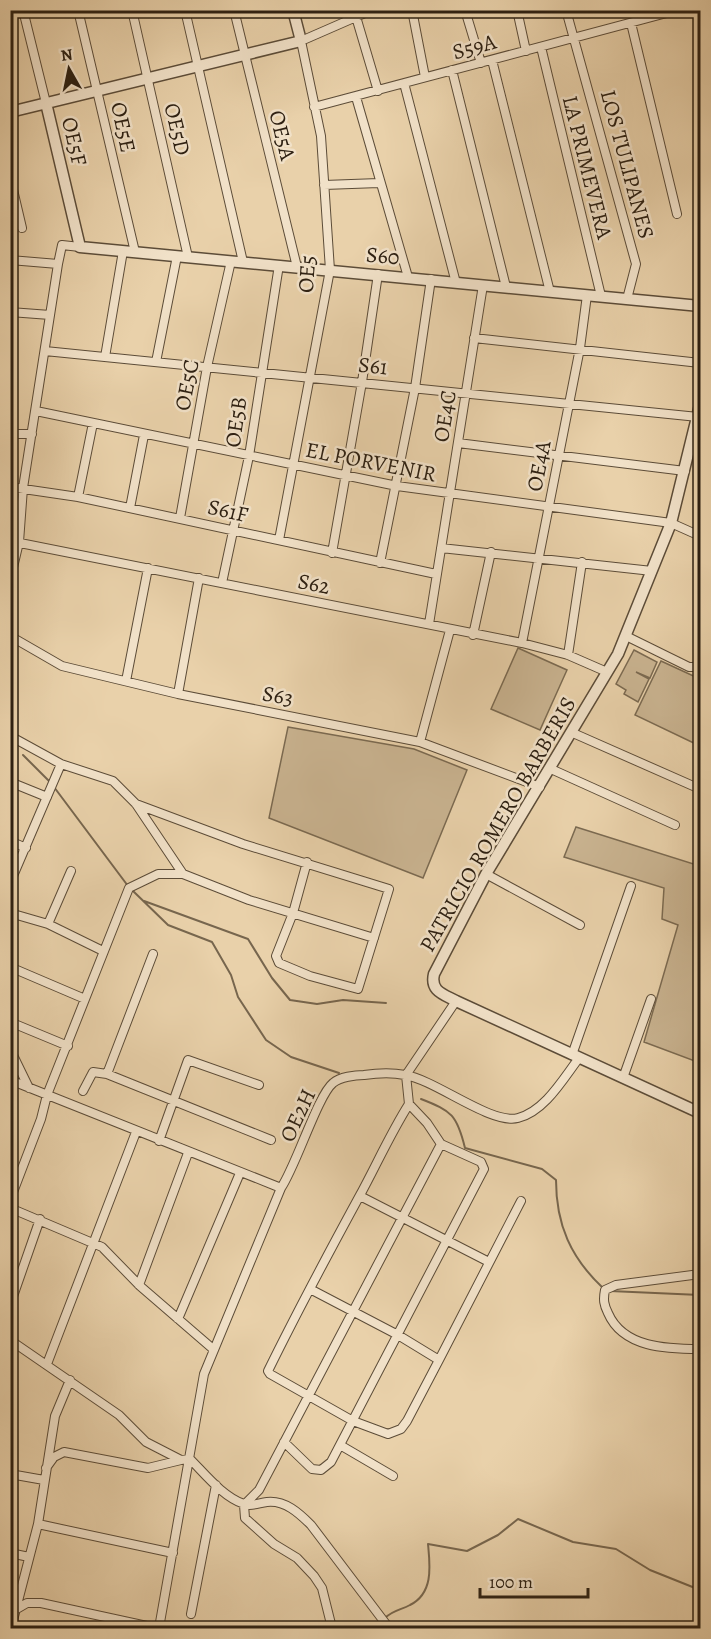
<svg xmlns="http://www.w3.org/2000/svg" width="711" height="1639" font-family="Alegreya,serif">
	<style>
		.green { fill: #c9b390; stroke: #7b6a51; stroke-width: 1.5 }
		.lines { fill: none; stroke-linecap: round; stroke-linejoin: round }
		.stream { stroke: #77664e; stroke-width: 2 }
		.minor-casing { stroke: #5c4c38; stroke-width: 10 }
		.tertiary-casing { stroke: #5c4c38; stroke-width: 13 }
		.minor { stroke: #f1e1c8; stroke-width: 8 }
		.tertiary { stroke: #f1e1c8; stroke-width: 10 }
		.labels { text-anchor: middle; stroke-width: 5; stroke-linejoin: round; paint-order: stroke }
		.street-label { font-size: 22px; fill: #2d2012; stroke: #f1e1c8 }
	</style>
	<rect width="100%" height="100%" fill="#e9d1aa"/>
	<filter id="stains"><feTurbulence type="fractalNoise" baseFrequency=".00333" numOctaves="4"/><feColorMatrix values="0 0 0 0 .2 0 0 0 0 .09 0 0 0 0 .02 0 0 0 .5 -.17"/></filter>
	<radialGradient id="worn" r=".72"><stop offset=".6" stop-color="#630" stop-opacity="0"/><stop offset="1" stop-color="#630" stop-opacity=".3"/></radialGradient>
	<!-- green -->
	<path class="green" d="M518,648L567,670L540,730L491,709Z
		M634,650L657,662L650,678L636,672L649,679L638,702L624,694L626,690L616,684Z
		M661,661L700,679V746L635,715Z
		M288,727L414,749L467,770L423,878L269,818Z
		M576,827L700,866V890L698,899L700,901V1063L644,1042L678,925L662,919L664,888L564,857Z"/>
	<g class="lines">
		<!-- stream -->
		<path class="stream" d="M23,755L51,783
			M54,787L128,886
			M132,890L168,925L212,942L231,975L238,997L266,1040L291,1057L339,1073
			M144,901L248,939L272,978L290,1000L317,1004L343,1000L386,1003
			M421,1099C452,1111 457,1115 465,1148L542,1169L556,1180C556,1225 571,1258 603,1288
			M610,1291L700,1295
			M385,1618C393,1610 401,1610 410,1605C434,1593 430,1565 428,1544L467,1551L498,1535L518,1519L573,1542L616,1549L650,1570L700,1590
			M379,1628L380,1622"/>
		<defs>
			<path id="minor" d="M23,10L46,103
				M78,10L135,252
				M132,10L188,257
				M185,10L243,262
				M234,10L297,267
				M354,10L378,91
				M412,10L425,77
				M465,10L481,63
				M517,10L526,51
				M566,10L636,264L627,299
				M631,23L677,214
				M541,47L601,296
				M492,60L550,292
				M452,70L506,287
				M404,83L456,283
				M356,97L408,277
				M314,107L678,10
				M10,177L22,228
				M324,185L379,183
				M10,260L58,264
				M10,312L50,315
				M474,338L700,363
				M45,351L698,417
				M105,357L123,251
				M156,362L177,256
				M36,411L397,486L671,523L700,536
				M10,434H32
				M458,443L685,471
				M10,487L78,497L436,574
				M78,497L93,423
				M130,508L144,435
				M180,518L207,367L231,261
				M279,540L330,270L321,136L301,41L372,10
				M10,541L522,643L568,655L607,672
				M441,548L652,571
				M332,553L362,382L378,274
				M380,563L415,388L431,279
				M10,580L19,542L23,488L58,264L62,245L80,247
				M222,583L249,456L279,265
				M429,624L483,285
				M473,635L491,552
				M10,636L62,666L178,694L420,742L540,787
				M626,636L689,667H695L700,661
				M522,643L580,348L587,295
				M568,655L582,562
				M126,681L148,568
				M178,694L199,578
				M573,733L700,789
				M10,736L61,764L113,781L136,804L183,874L249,900L374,938
				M420,742L450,630
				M551,769L675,825
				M10,782L47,797
				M136,804L243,844L389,889L358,989L310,976L279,963L276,956L293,913L307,862
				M10,841L26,848
				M486,874L580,925
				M10,883L61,764
				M10,913L48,924L103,951
				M48,924L71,871
				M10,967L85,999
				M10,1022L68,1046
				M10,1049L29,1088
				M572,1055L631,886
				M107,1074L153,954
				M623,1078L651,999
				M10,1080L281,1188
				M83,1091L93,1072L107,1074L271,1140
				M159,1141L188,1060L259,1085
				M360,1196L489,1262
				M10,1200L41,1119L47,1095L129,888L158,874H183
				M10,1208L102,1247L140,1286L213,1349
				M700,1274L616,1285L605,1290C603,1300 604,1305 608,1313C623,1348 667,1349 700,1349
				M139,1285L188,1153
				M310,1289L398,1335L439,1360L407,1421L401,1429L388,1434L353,1421L270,1374L268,1371C297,1312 328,1254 359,1197C376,1166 390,1134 409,1104
				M10,1305L40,1219
				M178,1319L240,1173
				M10,1340L119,1415L146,1442L181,1460L190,1459C205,1474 223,1497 244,1504C251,1507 259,1503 267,1502C285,1500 299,1513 311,1525L389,1628
				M439,1360L521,1201
				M47,1364L136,1132
				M284,1442L312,1469L321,1470L331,1462L484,1169L481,1162L441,1144
				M340,1445L393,1476
				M46,1468L54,1457L64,1452L148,1468L181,1460
				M10,1474L44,1480
				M38,1524L173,1553
				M10,1553L29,1557
				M15,1610L27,1603H41L156,1628
				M191,1614L216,1485
				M11,1628L38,1524L55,1416L70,1380
				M159,1628L204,1374L281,1188C296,1166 318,1095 333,1083C340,1077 355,1075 364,1075C377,1073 391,1072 405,1075C436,1080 491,1125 518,1118C545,1111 563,1079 579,1058
				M332,1628L322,1588L314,1576L297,1558L274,1544L245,1518L244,1505L259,1490L441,1144L427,1123L409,1104L406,1075L456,1001"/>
			<path id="tertiary" d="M46,103L80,247L700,306
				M10,112L301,41L293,10
				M700,405L671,523L618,654L486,874L434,974C430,991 443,994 456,1001L700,1113"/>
		</defs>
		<!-- minor casing -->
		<use href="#minor" class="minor-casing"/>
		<!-- tertiary casing -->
		<use href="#tertiary" class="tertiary-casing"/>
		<!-- minor -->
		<use href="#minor" class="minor"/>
		<!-- tertiary -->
		<use href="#tertiary" class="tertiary"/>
	</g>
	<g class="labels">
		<!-- street labels -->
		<g class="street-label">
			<text transform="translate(474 46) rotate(-15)" y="8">S59A</text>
			<text transform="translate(124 127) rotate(78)" y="8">OE5E</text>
			<text transform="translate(178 129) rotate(77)" y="8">OE5D</text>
			<text transform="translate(283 135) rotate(76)" y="8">OE5A</text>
			<text transform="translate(75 141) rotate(77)" y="8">OE5F</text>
			<text transform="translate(628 164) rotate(75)" y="8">LOS TULIPANES</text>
			<text transform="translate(588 167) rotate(76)" y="8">LA PRIMEVERA</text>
			<text transform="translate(383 255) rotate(5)" y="8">S60</text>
			<text transform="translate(306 274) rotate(-86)" y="8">OE5</text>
			<text transform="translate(373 365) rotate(6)" y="8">S61</text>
			<text transform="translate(186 385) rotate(-79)" y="8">OE5C</text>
			<text transform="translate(444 416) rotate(-81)" y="8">OE4C</text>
			<text transform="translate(235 422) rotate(-82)" y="8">OE5B</text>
			<text transform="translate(371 461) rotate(11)" y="8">EL PORVENIR</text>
			<text transform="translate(538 466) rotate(-79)" y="8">OE4A</text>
			<text transform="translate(228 510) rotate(13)" y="8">S61F</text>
			<text transform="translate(314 583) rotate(11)" y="8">S62</text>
			<text transform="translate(278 695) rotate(11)" y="8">S63</text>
			<text transform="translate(497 824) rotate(-60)" y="8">PATRICIO ROMERO BARBERIS</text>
			<text transform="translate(297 1115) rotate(-65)" y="8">OE2H</text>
		</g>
	</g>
	<!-- margin -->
	<rect width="711" height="1639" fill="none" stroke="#e9d1aa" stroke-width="36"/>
	<rect x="12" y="12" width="687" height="1615" fill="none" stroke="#2d2012" stroke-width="3"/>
	<rect x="18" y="18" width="675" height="1603" fill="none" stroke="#2d2012" stroke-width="1.5"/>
	<!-- north arrow -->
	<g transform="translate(69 69) rotate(351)" stroke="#f1e1c8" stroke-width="4.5" paint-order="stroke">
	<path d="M0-4.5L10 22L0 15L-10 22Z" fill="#2d2012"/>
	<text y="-9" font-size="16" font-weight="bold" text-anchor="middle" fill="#2d2012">N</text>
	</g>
	<!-- scale -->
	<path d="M480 1588v9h108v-9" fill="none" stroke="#2d2012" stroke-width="3"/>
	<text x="489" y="1588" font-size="18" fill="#2d2012" stroke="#f1e1c8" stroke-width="4.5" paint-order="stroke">100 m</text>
	<rect width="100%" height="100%" filter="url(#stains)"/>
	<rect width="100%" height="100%" fill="url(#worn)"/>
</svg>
